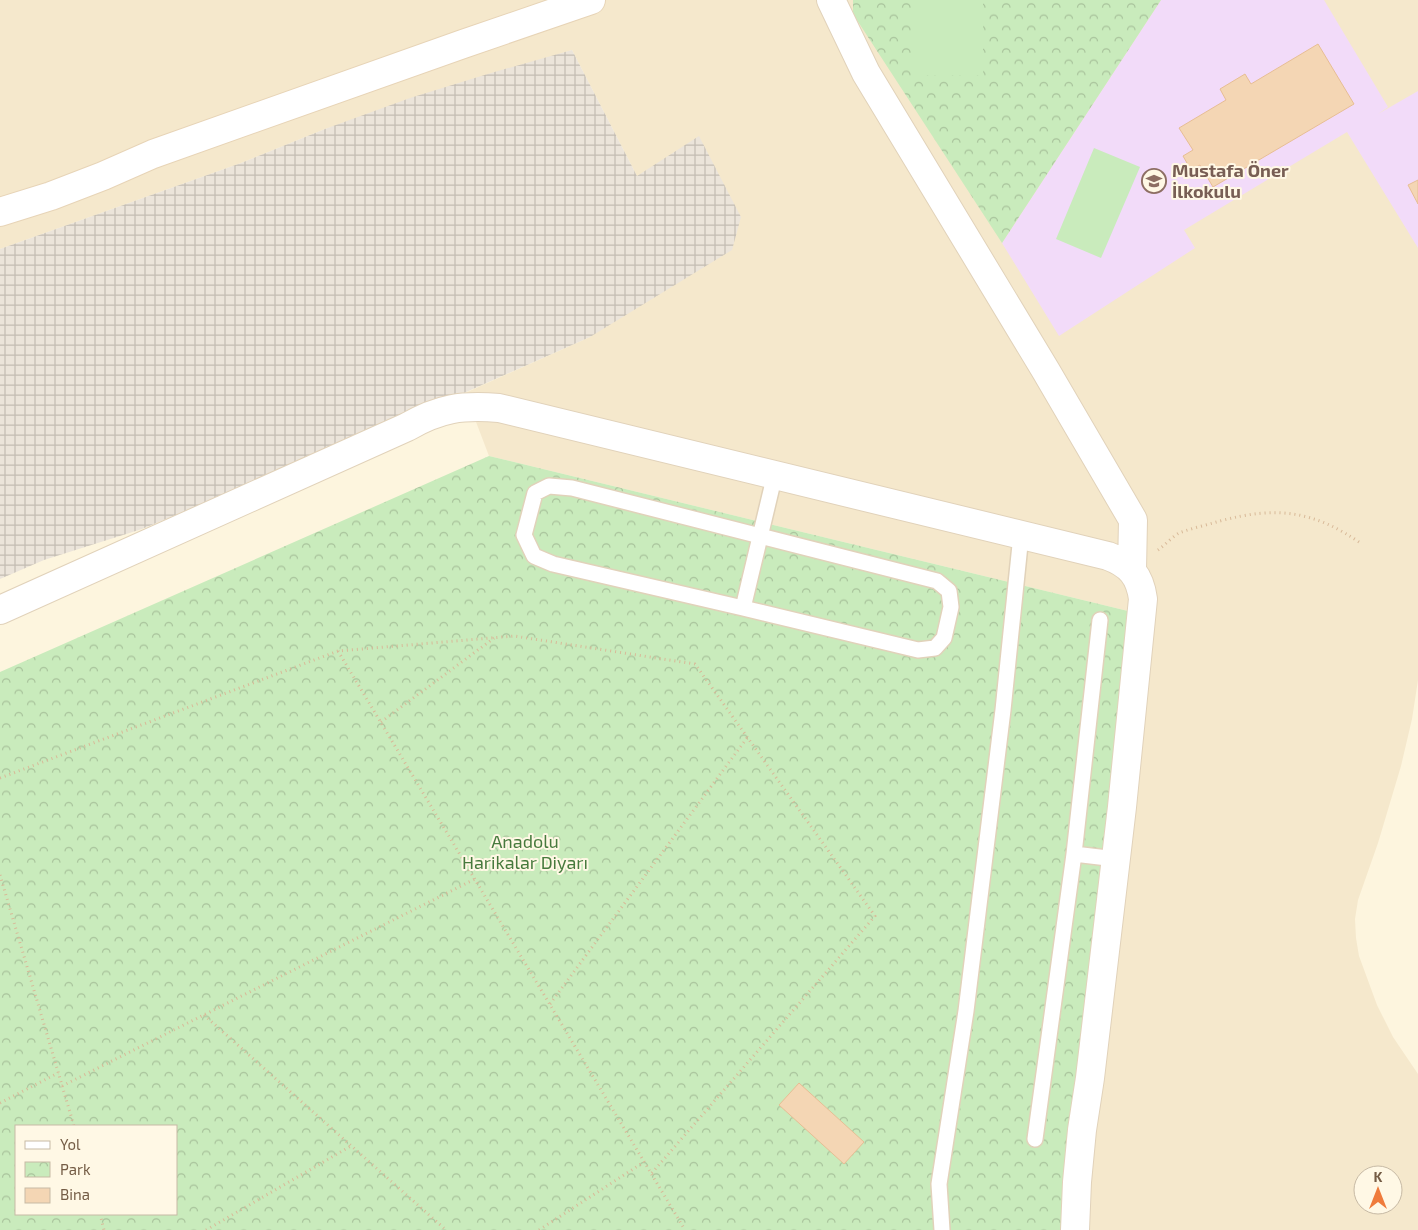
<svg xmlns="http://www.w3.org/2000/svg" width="1418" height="1230" font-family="'Exo 2',sans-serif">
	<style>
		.residential { fill: #f5e8cc; fill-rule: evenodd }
		.industrial { fill: url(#industrial-grid) }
		.education { fill: #f2dbf9 }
		.park { fill: url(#park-crowns); fill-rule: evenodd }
		.garden { fill: #c9ebbc }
		.building { fill: #f4d6b4; stroke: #e7be94 }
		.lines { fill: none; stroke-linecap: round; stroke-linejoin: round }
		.lane-casing { stroke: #e1d2ba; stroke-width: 18 }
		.street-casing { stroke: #e1d2ba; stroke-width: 30 }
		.secondary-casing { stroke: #e7d4b7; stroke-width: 30 }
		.path { stroke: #d8b998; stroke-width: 3; stroke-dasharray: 1 4; stroke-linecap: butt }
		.lane { stroke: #fff; stroke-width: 15 }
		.street { stroke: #fff; stroke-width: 28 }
		.secondary { stroke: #fff; stroke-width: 28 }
		.labels { text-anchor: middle; stroke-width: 4; stroke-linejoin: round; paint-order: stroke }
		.education-label { font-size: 18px; font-weight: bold; fill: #785e54; stroke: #fff8e5; text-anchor: start }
		.park-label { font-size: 18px; fill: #477a3d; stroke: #fff8e5 }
	</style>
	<defs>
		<pattern id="industrial-grid" width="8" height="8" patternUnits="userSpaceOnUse" patternTransform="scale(1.25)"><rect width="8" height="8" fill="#ebe4da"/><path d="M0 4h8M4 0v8" fill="none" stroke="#c3bcb3"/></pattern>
		<pattern id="park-crowns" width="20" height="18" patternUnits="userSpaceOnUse" patternTransform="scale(1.25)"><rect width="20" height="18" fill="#c9ebbc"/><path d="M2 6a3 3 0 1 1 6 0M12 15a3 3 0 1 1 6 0" fill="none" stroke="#a8c29b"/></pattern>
	</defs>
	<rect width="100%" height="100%" fill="#fdf5de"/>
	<!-- residential -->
	<path class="residential" d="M0,0H1418V680L1412,719L1401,766L1378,843L1358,900L1355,919L1356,938L1359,956L1377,1005L1393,1037L1418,1074V1230H1064L1128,611L489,456L465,393L590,337L637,176L572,50L325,129L241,163L0,249ZM1363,1175H1393V1205H1363Z"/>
	<!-- industrial -->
	<path class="industrial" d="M572,50L637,176L699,136L741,217L732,250L590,337L399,422L142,529L44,560L0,579V249L241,163L325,129L410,98L491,73Z"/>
	<!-- education -->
	<path class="education" d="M1161,0H1324L1388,107L1378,114L1418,91V248L1347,132L1184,230L1195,248L1059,336L1002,243Z"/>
	<!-- park -->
	<path class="park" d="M853,0H1161L1002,243L853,14Z
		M489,456L1128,611L1111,809L1064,1230H0V672ZM16,1126H176V1214H16Z"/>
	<!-- garden -->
	<path class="garden" d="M913,0H983V75H913Z
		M1094,148L1140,167L1101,258L1056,239Z"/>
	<!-- building -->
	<path class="building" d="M1318,44L1354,104L1213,187L1200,165L1191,170L1183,156L1193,150L1179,128L1226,100L1220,89L1245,74L1251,84Z
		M1418,180V204L1408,185Z
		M799,1083L864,1142L844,1164L779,1105Z"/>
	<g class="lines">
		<defs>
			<path id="lane" d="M743,608L918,650L935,648L944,638L951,607L949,591L937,581L572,488L549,486L535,493L524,535L534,556L553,564L743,608L775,474
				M1074,854L1116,859
				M1035,1139L1074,854L1100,620
				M942,1230L939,1184L966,1011L1003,710L1021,535"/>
			<path id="street" d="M831,0L866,73L1046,371L1133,520L1132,570
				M0,610L407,427C440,408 462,405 499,408L1108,556C1130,564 1140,576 1143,599L1122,807L1090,1078L1082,1130L1077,1182L1075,1230"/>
			<path id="secondary" d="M0,212L51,196L103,176L153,154L463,44L591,0"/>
		</defs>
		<!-- lane casing -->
		<use href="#lane" class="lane-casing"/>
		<!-- street casing -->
		<use href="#street" class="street-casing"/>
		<!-- secondary casing -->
		<use href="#secondary" class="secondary-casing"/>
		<!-- path -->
		<path class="path" d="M1158,550C1165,545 1172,537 1179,533C1192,528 1207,525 1220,521C1276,506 1313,510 1362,544
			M338,651L685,1230
			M381,722L494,638
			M0,778L338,651L514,636L695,664L875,916L651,1174
			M0,875L74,1126
			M550,1004L747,738
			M204,1015L446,1230
			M62,1086L475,879
			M0,1103L58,1073
			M100,1214L104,1230
			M206,1230L351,1146
			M539,1230L644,1162"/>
		<!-- lane -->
		<use href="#lane" class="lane"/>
		<!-- street -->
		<use href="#street" class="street"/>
		<!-- secondary -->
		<use href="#secondary" class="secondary"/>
	</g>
	<!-- icons -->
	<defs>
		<symbol id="school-ring" viewBox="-11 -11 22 22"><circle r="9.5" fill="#fff8e5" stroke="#8d6e63" stroke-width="1.5"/><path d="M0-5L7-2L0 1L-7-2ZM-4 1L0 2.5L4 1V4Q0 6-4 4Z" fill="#8d6e63"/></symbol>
	</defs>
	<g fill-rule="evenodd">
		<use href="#school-ring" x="1140" y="167" width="28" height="28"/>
	</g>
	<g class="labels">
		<!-- education labels -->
		<g class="education-label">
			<text x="1172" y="177">Mustafa Öner<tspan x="1172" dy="21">İlkokulu</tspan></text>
		</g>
		<!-- park labels -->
		<g class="park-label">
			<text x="525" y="848">Anadolu<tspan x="525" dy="21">Harikalar Diyarı</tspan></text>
		</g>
	</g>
	<!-- legend -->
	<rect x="15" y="1125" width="162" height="90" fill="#fff8e5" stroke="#c7baa5"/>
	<rect x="25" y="1141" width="25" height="8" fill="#ffffff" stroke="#c7baa5"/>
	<text x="60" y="1150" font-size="15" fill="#745c45">Yol</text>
	<rect x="25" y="1162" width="25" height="15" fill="url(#park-crowns)" stroke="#c7baa5"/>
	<text x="60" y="1175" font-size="15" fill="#745c45">Park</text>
	<rect x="25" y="1188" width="25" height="15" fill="#f4d6b4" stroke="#c7baa5"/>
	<text x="60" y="1200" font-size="15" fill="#745c45">Bina</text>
	<!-- north arrow -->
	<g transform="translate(1378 1190)"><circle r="24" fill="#fff8e5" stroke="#c7baa5"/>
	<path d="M0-4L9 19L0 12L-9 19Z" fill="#ef7b3b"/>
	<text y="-8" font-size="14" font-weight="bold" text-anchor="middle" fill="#745c45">K</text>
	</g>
</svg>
